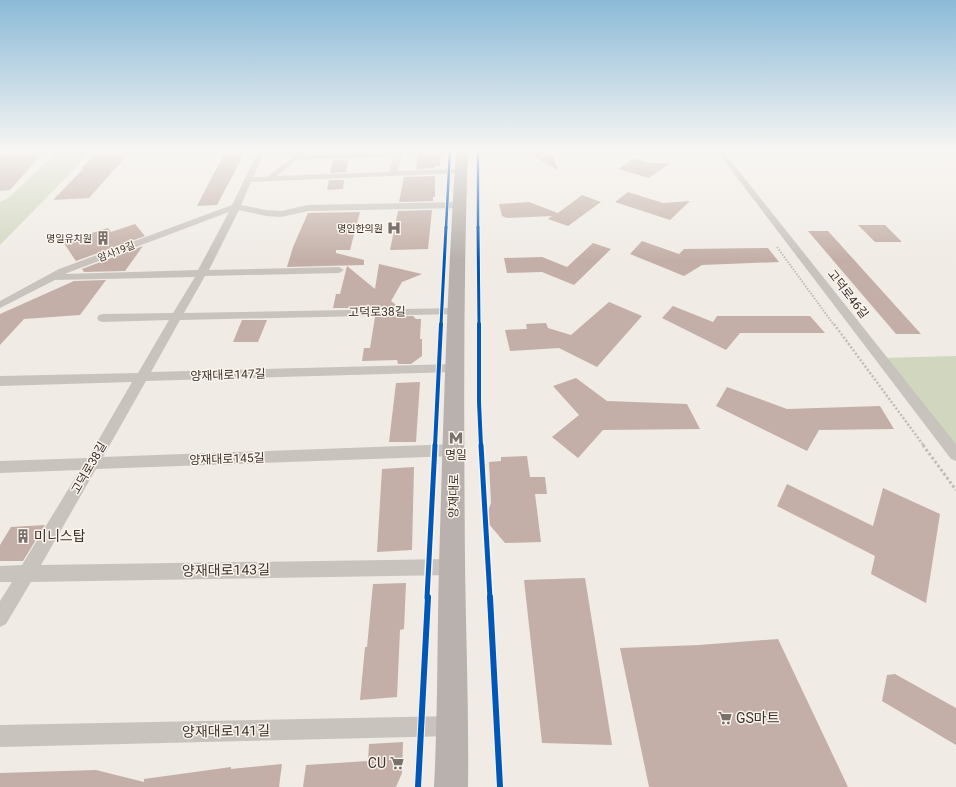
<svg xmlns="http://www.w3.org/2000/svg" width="956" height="787" font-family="Roboto,'Noto Sans KR',sans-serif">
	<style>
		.green { fill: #d1d6bf }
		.building { fill: #c3afa7 }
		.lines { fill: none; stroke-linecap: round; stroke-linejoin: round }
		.path-far2 { stroke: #c2bbb6; stroke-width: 2; stroke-dasharray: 1.5 1.5; stroke-linecap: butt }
		.path-far1 { stroke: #c2bbb6; stroke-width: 2.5; stroke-dasharray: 2 2; stroke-linecap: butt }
		.path { stroke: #c2bbb6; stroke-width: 3; stroke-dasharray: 2.5 2.5; stroke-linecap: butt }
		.minor { fill: #c9c3be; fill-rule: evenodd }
		.primary { fill: #b8b1ad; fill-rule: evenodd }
		.cycleway-far4-casing { stroke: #fbf5ee; stroke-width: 4 }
		.cycleway-far3-casing { stroke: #fbf5ee; stroke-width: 5 }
		.cycleway-far2-casing { stroke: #fbf5ee; stroke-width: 6 }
		.cycleway-far1-casing { stroke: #fbf5ee; stroke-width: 8 }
		.cycleway-casing { stroke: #fbf5ee; stroke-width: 8 }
		.cycleway-far4 { stroke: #0057b8; stroke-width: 2.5 }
		.cycleway-far3 { stroke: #0057b8; stroke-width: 3 }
		.cycleway-far2 { stroke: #0057b8; stroke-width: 4 }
		.cycleway-far1 { stroke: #0057b8; stroke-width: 5 }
		.cycleway { stroke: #0057b8; stroke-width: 6 }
		.labels { text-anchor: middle; stroke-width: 3; stroke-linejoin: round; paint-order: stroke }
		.far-poi-label { font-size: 10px; fill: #3b302b; stroke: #fbf5ee; text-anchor: end }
		.far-street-label { font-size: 10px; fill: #3b302b; stroke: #fbf5ee }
		.street-label { font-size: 12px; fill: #3b302b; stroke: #fbf5ee }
		.poi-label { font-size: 12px; fill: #3b302b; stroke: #fbf5ee }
		.near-poi-label { font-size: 14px; fill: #3b302b; stroke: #fbf5ee; text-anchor: start }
		.near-street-label { font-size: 14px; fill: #3b302b; stroke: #fbf5ee }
	</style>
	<rect width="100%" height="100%" fill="#f0ebe5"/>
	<!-- green -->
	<path class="green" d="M60,150H93L0,245V202L7,199Z
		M956,356V449L881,358Z"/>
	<!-- building -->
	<path class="building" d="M226,150H246L217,205L197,206Z
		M419,150H441L440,166H435V168L416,169Z
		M522,150H551L558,170Z
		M129,153L89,198L53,200L83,169H81L93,155Z
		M42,154L10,190L0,191V156Z
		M634,158L649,163H670L649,178L618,169Z
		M348,159L346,172L330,173L333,160Z
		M435,176V197H433V201L399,202L404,177Z
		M329,180H344L343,189L327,190Z
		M628,192L663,203L690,201L670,220L615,202Z
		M582,195L601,202L568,226L548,219L552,216L507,218L502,216L499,204L529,202L558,213Z
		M432,210L428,249L390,250L398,211Z
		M360,212L350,250H336V253L364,260V265L287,267L293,247L308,213Z
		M135,224L145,236L76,261L63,242L108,228L111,232Z
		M858,225H885L902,242H875Z
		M808,231H828L921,334H896Z
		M642,241L679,254L684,249L768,248L779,262L702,265L684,276L630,254Z
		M593,243L611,249L574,285L542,272L507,273L504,258L542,257L567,267Z
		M143,246L125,271L84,272L82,269Z
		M379,264L422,274L402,282L391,301L400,308H333L336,294H340L347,266L375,289Z
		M106,280L80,315L24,319L0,345V314L74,281Z
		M609,302L642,316L597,367L559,348L510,351L505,330L527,329L526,324L546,323L548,328L571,335Z
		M673,306L713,322L717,316H810L825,333H740L726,350L662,318Z
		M413,316L416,319H421L420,339H422V356L411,364H398L397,360L362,361L364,348H370L375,317Z
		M242,320H267L258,342H233Z
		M576,378L607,401L687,404L700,429L603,430L578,458L552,437L579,415L553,386Z
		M420,382L416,442H389L396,383Z
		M727,387L787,409L880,406L894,429L819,430L807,451L716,406Z
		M527,456L530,477H545L547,494H535L541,542L505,543L488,523V511L491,503L489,462L501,461V457Z
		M414,467L412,550L377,552L382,469Z
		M787,484L873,526L883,488L940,514L926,603L871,574L875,556L777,506Z
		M45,525L23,561H0V545L11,527Z
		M585,578L612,745L542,743L524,580Z
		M406,583L404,629L400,630L397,697L360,700L365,647H367L373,584Z
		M778,639L848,787H649L620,648L699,645Z
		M895,674L956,708V745L882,701L887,675Z
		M403,742L402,773L396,787H303L306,765L368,761L369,744Z
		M282,764L279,787H0V773L96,770L144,782V779L231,767V769Z"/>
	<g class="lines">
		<!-- path-far2 -->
		<path class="path-far2" d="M777,247L834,325"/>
		<!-- path-far1 -->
		<path class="path-far1" d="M834,324L924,446"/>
		<!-- path -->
		<path class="path" d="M923,445L956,490"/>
		<!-- minor -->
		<path class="minor" d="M259,150H266L253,177H267L300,151L304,153L302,155L399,152L403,154L397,171L461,169L465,171L461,173L251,182L241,205L266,210L281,211L308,205L459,202L463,205L459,208L308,211L281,217L266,216L239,210L209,270L339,267L344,270L339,273L205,276L184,313L457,308L461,309L463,311L461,313L457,314L180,320L151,372L456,364L460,365L462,368L460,371L456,372L146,381L103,457L455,444L460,446L462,450L460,454L455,456L96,469L41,565L452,559L458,561L461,567L458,573L452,575L31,582L6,624L0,627V601L12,582H0V566L22,565L80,470L0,473V461L88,458L132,382L0,386V376L138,373L169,320L103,322L99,321L97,318L99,315L103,314L173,313L195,277L55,280L0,308V301L59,269L232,205ZM394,156L389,172L277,176L296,160ZM229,212L198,270L66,274L67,273Z
			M716,150H722L956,444V461L951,459Z
			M453,716L460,719L463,726L460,733L453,736L0,747V725Z"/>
		<!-- primary -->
		<path class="primary" d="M456,150H468C463,289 464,428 465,566C466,640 469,713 468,787H434C438,713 437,640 439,566C443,427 447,288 456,150Z"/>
		<defs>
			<path id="cycleway-far4" d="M478,150V228
				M446,228L450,150"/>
			<path id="cycleway-far3" d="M478,227L479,325
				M441,325L446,227"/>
			<path id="cycleway-far2" d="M479,324V402L481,446
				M435,446L441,324"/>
			<path id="cycleway-far1" d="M481,445L490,598
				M427,598L435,445"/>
			<path id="cycleway" d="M490,597L500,787
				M418,787L428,597"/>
		</defs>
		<!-- cycleway-far4 casing -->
		<use href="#cycleway-far4" class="cycleway-far4-casing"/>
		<!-- cycleway-far3 casing -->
		<use href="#cycleway-far3" class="cycleway-far3-casing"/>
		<!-- cycleway-far2 casing -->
		<use href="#cycleway-far2" class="cycleway-far2-casing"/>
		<!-- cycleway-far1 casing -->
		<use href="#cycleway-far1" class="cycleway-far1-casing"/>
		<!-- cycleway casing -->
		<use href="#cycleway" class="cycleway-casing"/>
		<!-- cycleway-far4 -->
		<use href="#cycleway-far4" class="cycleway-far4"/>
		<!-- cycleway-far3 -->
		<use href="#cycleway-far3" class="cycleway-far3"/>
		<!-- cycleway-far2 -->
		<use href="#cycleway-far2" class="cycleway-far2"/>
		<!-- cycleway-far1 -->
		<use href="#cycleway-far1" class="cycleway-far1"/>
		<!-- cycleway -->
		<use href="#cycleway" class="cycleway"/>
	</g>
	<!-- sky -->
	<linearGradient id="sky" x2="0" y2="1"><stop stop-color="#8bbad8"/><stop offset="0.58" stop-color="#f8f6f3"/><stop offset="1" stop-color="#f8f6f3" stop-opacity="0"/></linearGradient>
	<rect width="956" height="260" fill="url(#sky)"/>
	<!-- icons -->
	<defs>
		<symbol id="hospital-bare" viewBox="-9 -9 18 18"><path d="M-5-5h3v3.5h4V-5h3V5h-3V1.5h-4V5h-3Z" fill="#7a716c" stroke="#fbf5ee" stroke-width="2.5" paint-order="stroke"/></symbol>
		<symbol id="building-bare" viewBox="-9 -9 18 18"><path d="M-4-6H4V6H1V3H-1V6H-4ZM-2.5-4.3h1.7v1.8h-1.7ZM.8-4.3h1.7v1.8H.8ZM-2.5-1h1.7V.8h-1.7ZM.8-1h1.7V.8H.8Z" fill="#7a716c" stroke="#fbf5ee" stroke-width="2.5" paint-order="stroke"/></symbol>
		<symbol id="metro-bare" viewBox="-9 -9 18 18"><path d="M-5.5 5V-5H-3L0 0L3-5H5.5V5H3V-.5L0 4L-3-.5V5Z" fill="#7a716c" stroke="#fbf5ee" stroke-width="2.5" paint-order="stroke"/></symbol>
		<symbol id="supermarket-bare" viewBox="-9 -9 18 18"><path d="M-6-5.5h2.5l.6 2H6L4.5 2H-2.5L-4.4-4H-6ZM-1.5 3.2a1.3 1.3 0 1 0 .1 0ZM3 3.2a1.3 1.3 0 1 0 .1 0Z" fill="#7a716c" stroke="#fbf5ee" stroke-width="2.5" paint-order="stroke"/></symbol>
	</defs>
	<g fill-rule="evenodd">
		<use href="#hospital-bare" x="384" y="218" width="20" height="20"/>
		<use href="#building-bare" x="93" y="228" width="20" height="20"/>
		<use href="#metro-bare" x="446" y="428" width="20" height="20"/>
		<use href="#building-bare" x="13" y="526" width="20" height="20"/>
		<use href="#supermarket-bare" x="715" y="708" width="20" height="20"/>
		<use href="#supermarket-bare" x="387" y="753" width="20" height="20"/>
	</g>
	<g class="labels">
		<!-- far-poi labels -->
		<g class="far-poi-label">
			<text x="383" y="232">명인한의원</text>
			<text x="92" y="242">명일유치원</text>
		</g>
		<!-- far-street labels -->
		<g class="far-street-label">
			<text transform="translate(116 251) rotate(-21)" y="4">암사19길</text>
		</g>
		<!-- street labels -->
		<g class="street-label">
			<text transform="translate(848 294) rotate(52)" y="4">고덕로46길</text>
			<text transform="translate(377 312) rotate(-1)" y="4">고덕로38길</text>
			<text transform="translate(228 375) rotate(-2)" y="4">양재대로147길</text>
			<text transform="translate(227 459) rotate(-2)" y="4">양재대로145길</text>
			<text transform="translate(89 468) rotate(-60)" y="4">고덕로38길</text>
			<text transform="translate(454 496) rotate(-89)" y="4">양재대로</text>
		</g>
		<!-- poi labels -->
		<g class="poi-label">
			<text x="456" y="459">명일</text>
		</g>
		<!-- near-poi labels -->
		<g class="near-poi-label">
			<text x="34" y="541">미니스탑</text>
			<text x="736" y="723">GS마트</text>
			<text x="386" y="768" text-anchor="end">CU</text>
		</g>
		<!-- near-street labels -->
		<g class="near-street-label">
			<text transform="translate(226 570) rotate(-1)" y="5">양재대로143길</text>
			<text transform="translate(226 731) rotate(-1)" y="5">양재대로141길</text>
		</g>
	</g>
</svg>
